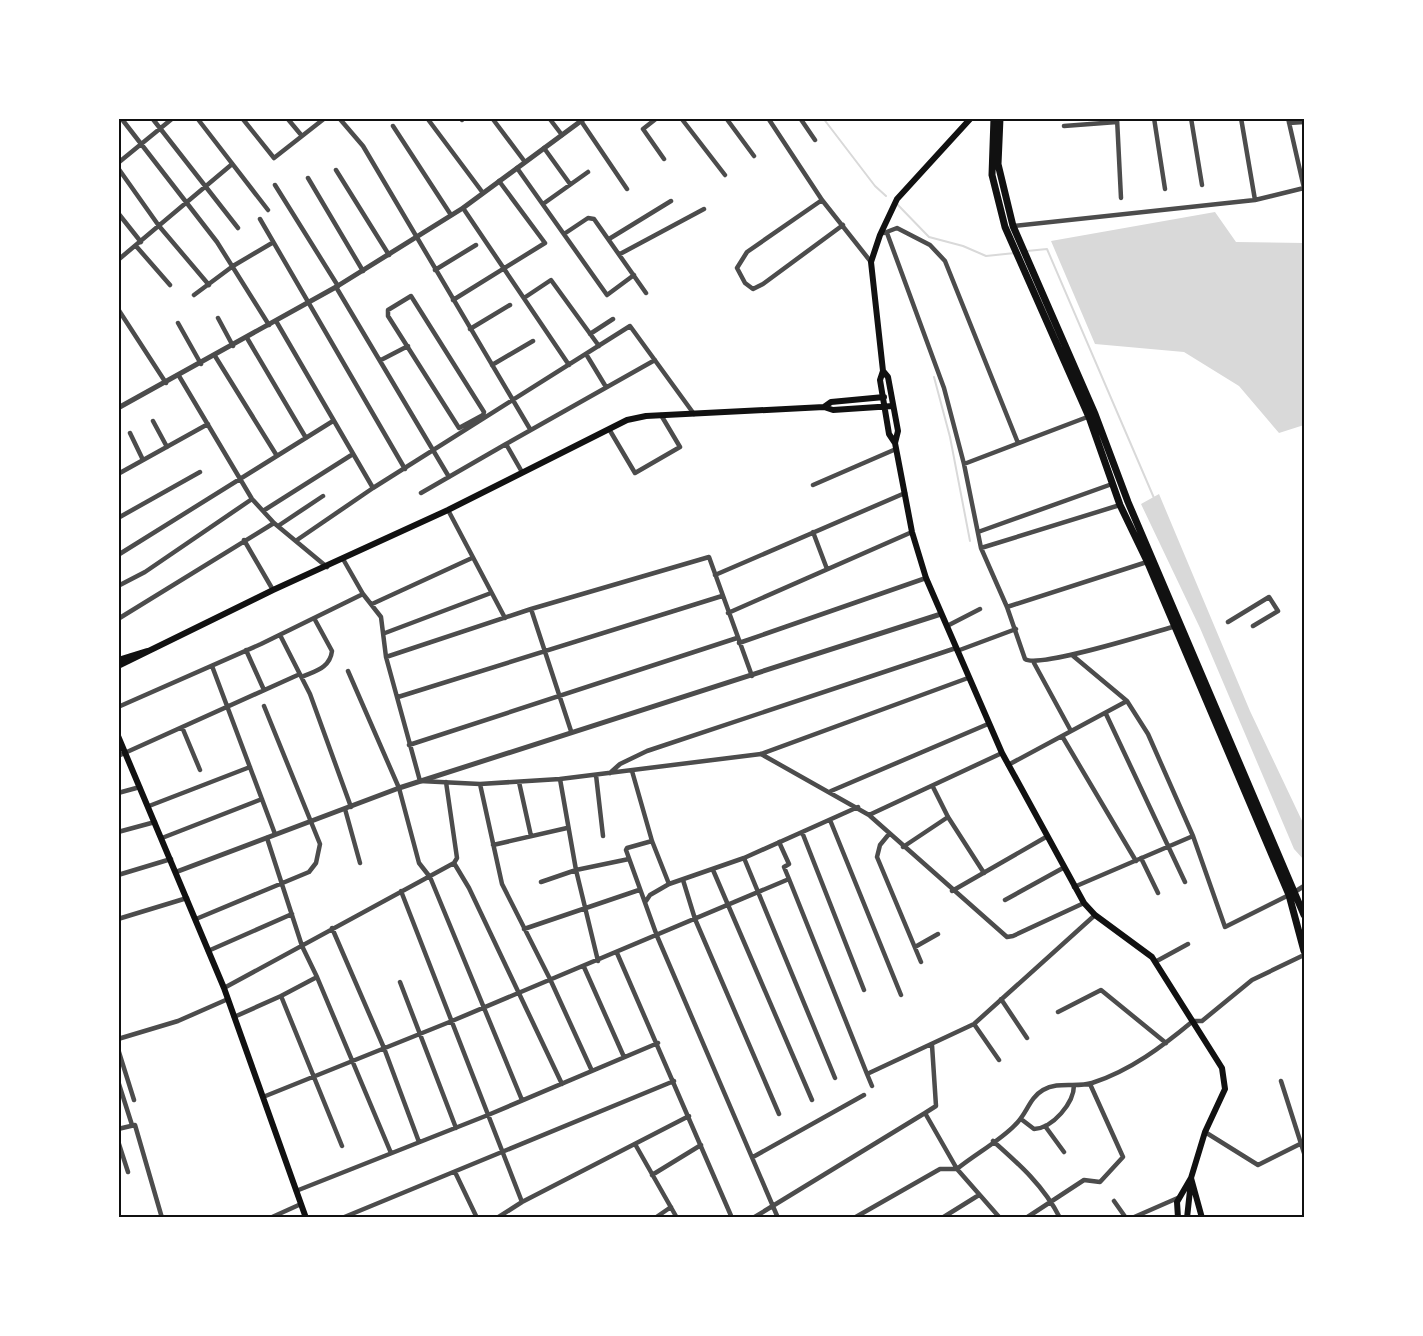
<svg xmlns="http://www.w3.org/2000/svg" width="1423" height="1336" font-family="Karla,sans-serif">
	<style>
		.water { fill: #d9d9d9 }
		.lines { fill: none; stroke-linecap: round; stroke-linejoin: round }
		.stream { stroke: #d9d9d9; stroke-width: 2 }
		.minor { stroke: #4c4c4c; stroke-width: 4.5 }
		.tertiary { stroke: #4c4c4c; stroke-width: 5 }
		.secondary { stroke: #111; stroke-width: 6 }
		.primary { stroke: #111; stroke-width: 7 }
		.neatline { fill: none; stroke: #111; stroke-width: 2 }
	</style>
	<rect width="100%" height="100%" fill="#fff"/>
	<!-- water -->
	<path class="water" d="M1215,212L1236,242L1304,243V425L1279,433L1239,386L1184,352L1095,344L1051,241Z
		M1159,494L1250,711L1304,825V860L1294,849L1200,628L1141,504Z"/>
	<g class="lines">
		<!-- stream -->
		<path class="stream" d="M823,118L875,186L886,196
			M897,204L929,237L963,246L986,256L1015,253
			M1027,251L1047,249L1154,498
			M934,377L950,437L970,541"/>
		<!-- minor -->
		<path class="minor" d="M121,118L217,242L269,325
			M152,118L238,228
			M197,118L268,210
			M242,118L274,158L325,118
			M287,118L302,136
			M339,118L363,146L530,429
			M427,118L483,193
			M461,118L462,120
			M492,118L525,162
			M549,118L562,135
			M579,118L627,189
			M657,118L643,129L664,159
			M681,118L725,175
			M726,118L754,156
			M768,118L822,200L871,262
			M800,118L815,140
			M1117,118L1121,198
			M1154,118L1165,189
			M1191,118L1202,185
			M1241,118L1255,200
			M1288,118L1304,188
			M1289,123L1304,122
			M393,126L451,215
			M1064,126L1117,122
			M544,148L570,184
			M118,163L173,118
			M118,168L159,226L209,285
			M517,168L607,295L634,275
			M336,170L389,255
			M308,178L363,271
			M275,185L338,286
			M822,200L747,252L737,268L745,283L753,289L763,284L843,225
			M543,204L588,172
			M463,208L569,365
			M118,213L141,242
			M260,219L405,469
			M1013,226L1255,200L1304,188
			M884,233L897,228L930,245L945,261L1018,443
			M887,233L944,388L964,464L981,548L1007,607L1025,659C1038,669 1154,632 1176,626
			M564,234L588,218L594,219L646,293
			M609,239L671,201
			M136,246L170,285
			M620,254L704,209
			M118,260L231,165
			M435,270L476,245
			M336,287L449,477
			M194,295L233,266L272,243
			M411,296L484,412L483,415L459,428L388,316V310Z
			M524,298L551,280L599,346
			M453,300L545,243L499,181
			M118,309L166,383
			M218,318L233,346
			M276,321L373,488
			M178,323L201,364
			M470,329L510,305
			M590,334L613,319
			M247,338L306,438
			M586,354L606,387
			M215,356L277,456
			M381,360L408,346
			M492,365L533,341
			M179,376L252,499L274,523L327,567
			M153,421L167,447
			M609,429L635,473L680,447L661,415
			M130,433L143,460
			M964,464L1090,416
			M522,472L506,444L655,360
			M118,474L208,424
			M813,485L896,449
			M421,493L506,444
			M448,510L505,618
			M263,511L353,454
			M118,518L200,472
			M278,526L323,496
			M813,532L827,569
			M978,532L1112,484
			M244,540L273,590
			M297,540L373,488L630,326L694,414
			M981,548L1120,505
			M118,555L333,421
			M343,559L363,594L381,617L386,657L420,781L480,784L560,779L761,754L968,678
			M715,575L905,493
			M118,586L145,572L252,499
			M372,604L472,558
			M1007,607L1150,561
			M531,609L571,731
			M728,613L912,532
			M118,619L274,523
			M1228,622L1269,597L1278,611L1253,626
			M947,626L980,609
			M385,633L491,593
			M280,635L310,694L351,807
			M739,643L926,578
			M246,650L264,690
			M957,651L1016,629
			M1072,655L1127,701L1148,734L1193,836L1225,927L1289,895
			M386,657L531,609L709,557L752,676
			M1034,663L1071,731
			M212,666L275,834
			M348,671L399,788L419,863L430,877L522,1100
			M302,677C315,671 330,668 332,651L314,618
			M398,697L722,596
			M118,707L261,644L363,594
			M1106,714L1185,882
			M182,727L200,770
			M1062,736L1136,861
			M409,745L737,638
			M761,754L869,815L1007,937L1013,936L1084,903
			M118,756L300,674
			M1008,765L1127,701
			M632,771L652,841L669,884L650,895L646,901
			M610,773L620,764L647,751L956,648
			M596,775L603,836
			M560,779L576,870L598,961
			M519,782L531,836
			M480,784L502,884L550,979L592,1071
			M933,787L948,817L984,873
			M831,791L988,724
			M118,793L140,787
			M149,806L250,767
			M345,809L360,863
			M869,815L1002,753
			M830,820L901,995
			M118,832L155,822
			M802,832L864,990
			M889,834L880,845L877,857L921,962
			M162,838L262,799
			M267,838L302,946L317,977L281,996
			M652,841L627,848L626,850L657,936L778,1218
			M779,842L789,864L784,867L789,879L867,1074L974,1024L1095,915
			M493,845L567,828
			M903,847L948,817
			M744,858L835,1078
			M1141,858L1158,893
			M454,863L469,888L562,1084
			M713,870L812,1100
			M118,875L171,859
			M683,880L695,919L779,1114
			M541,882L576,870L629,859
			M669,884L744,858L858,807
			M1074,887L1193,836
			M401,891L522,1202
			M952,891L1046,837
			M1005,900L1063,868
			M118,919L187,898
			M196,919L309,872L316,863L320,844L264,706
			M332,928L384,1048L419,1142
			M524,929L639,890
			M915,947L938,934
			M208,951L292,914
			M617,953L732,1218
			M1155,962L1188,944
			M584,967L624,1057
			M317,977L391,1153
			M400,982L456,1128
			M224,988L454,863L457,858L446,782
			M1001,999L1027,1038
			M1058,1012L1101,990L1166,1043
			M234,1017L281,996L342,1146
			M974,1024L999,1060
			M118,1039L178,1021L228,999
			M932,1045L936,1106L925,1113L957,1169L1000,1218
			M118,1049L134,1100
			M867,1074L872,1086
			M118,1081L132,1125
			M1281,1081L1304,1153
			M263,1097L452,1021L789,879
			M1021,1119L1034,1129C1053,1128 1074,1103 1074,1085
			M1045,1126L1064,1152
			M118,1129L135,1125L162,1218
			M1205,1132L1258,1165L1300,1144
			M118,1141L128,1172
			M993,1141C1019,1164 1044,1186 1060,1218
			M635,1144L677,1218
			M753,1157L864,1095
			M957,1169C974,1155 1001,1140 1015,1125C1027,1114 1029,1098 1043,1090C1058,1081 1076,1088 1092,1083C1130,1071 1163,1046 1193,1021H1202L1252,980L1304,955
			M455,1172L477,1218
			M652,1175L701,1145
			M296,1191L488,1115L658,1043
			M1114,1201L1126,1218
			M270,1218L301,1204
			M342,1218L674,1081
			M497,1218L522,1202L689,1116
			M655,1218L671,1207
			M753,1218L925,1113
			M854,1218L940,1169H957
			M942,1218L979,1195
			M1026,1218L1084,1180L1100,1182L1123,1157L1090,1084
			M1132,1218L1180,1197"/>
		<!-- tertiary -->
		<path class="tertiary" d="M118,408L336,287L463,208L585,118
			M176,872L399,788L941,614
			M1293,893L1304,886"/>
		<!-- secondary -->
		<path class="secondary" d="M883,371L880,380L889,434L895,443L912,532L926,578L1002,753L1084,903L1095,915L1152,957L1222,1068L1225,1089L1205,1132L1191,1178L1177,1202L1178,1218
			M824,407L831,402L884,397
			M895,443L898,431L888,377L883,371L871,262L880,235L897,199L971,118
			M118,660L147,651
			M118,666L273,590L448,510L627,420L646,416L824,407L833,410L893,406
			M118,736L224,988L306,1218
			M1191,1178L1202,1218
			M1187,1218L1191,1181"/>
		<!-- primary -->
		<path class="primary" d="M994,118L992,175L1005,227L1089,417L1120,505L1147,561L1289,895L1304,951
			M1000,118L998,164L1013,226L1095,414L1128,502L1304,915"/>
	</g>
	<!-- border -->
	<rect width="1423" height="1336" fill="none" stroke="#ffffff" stroke-width="240"/>
	<rect x="120" y="120" width="1183" height="1096" class="neatline"/>
</svg>
